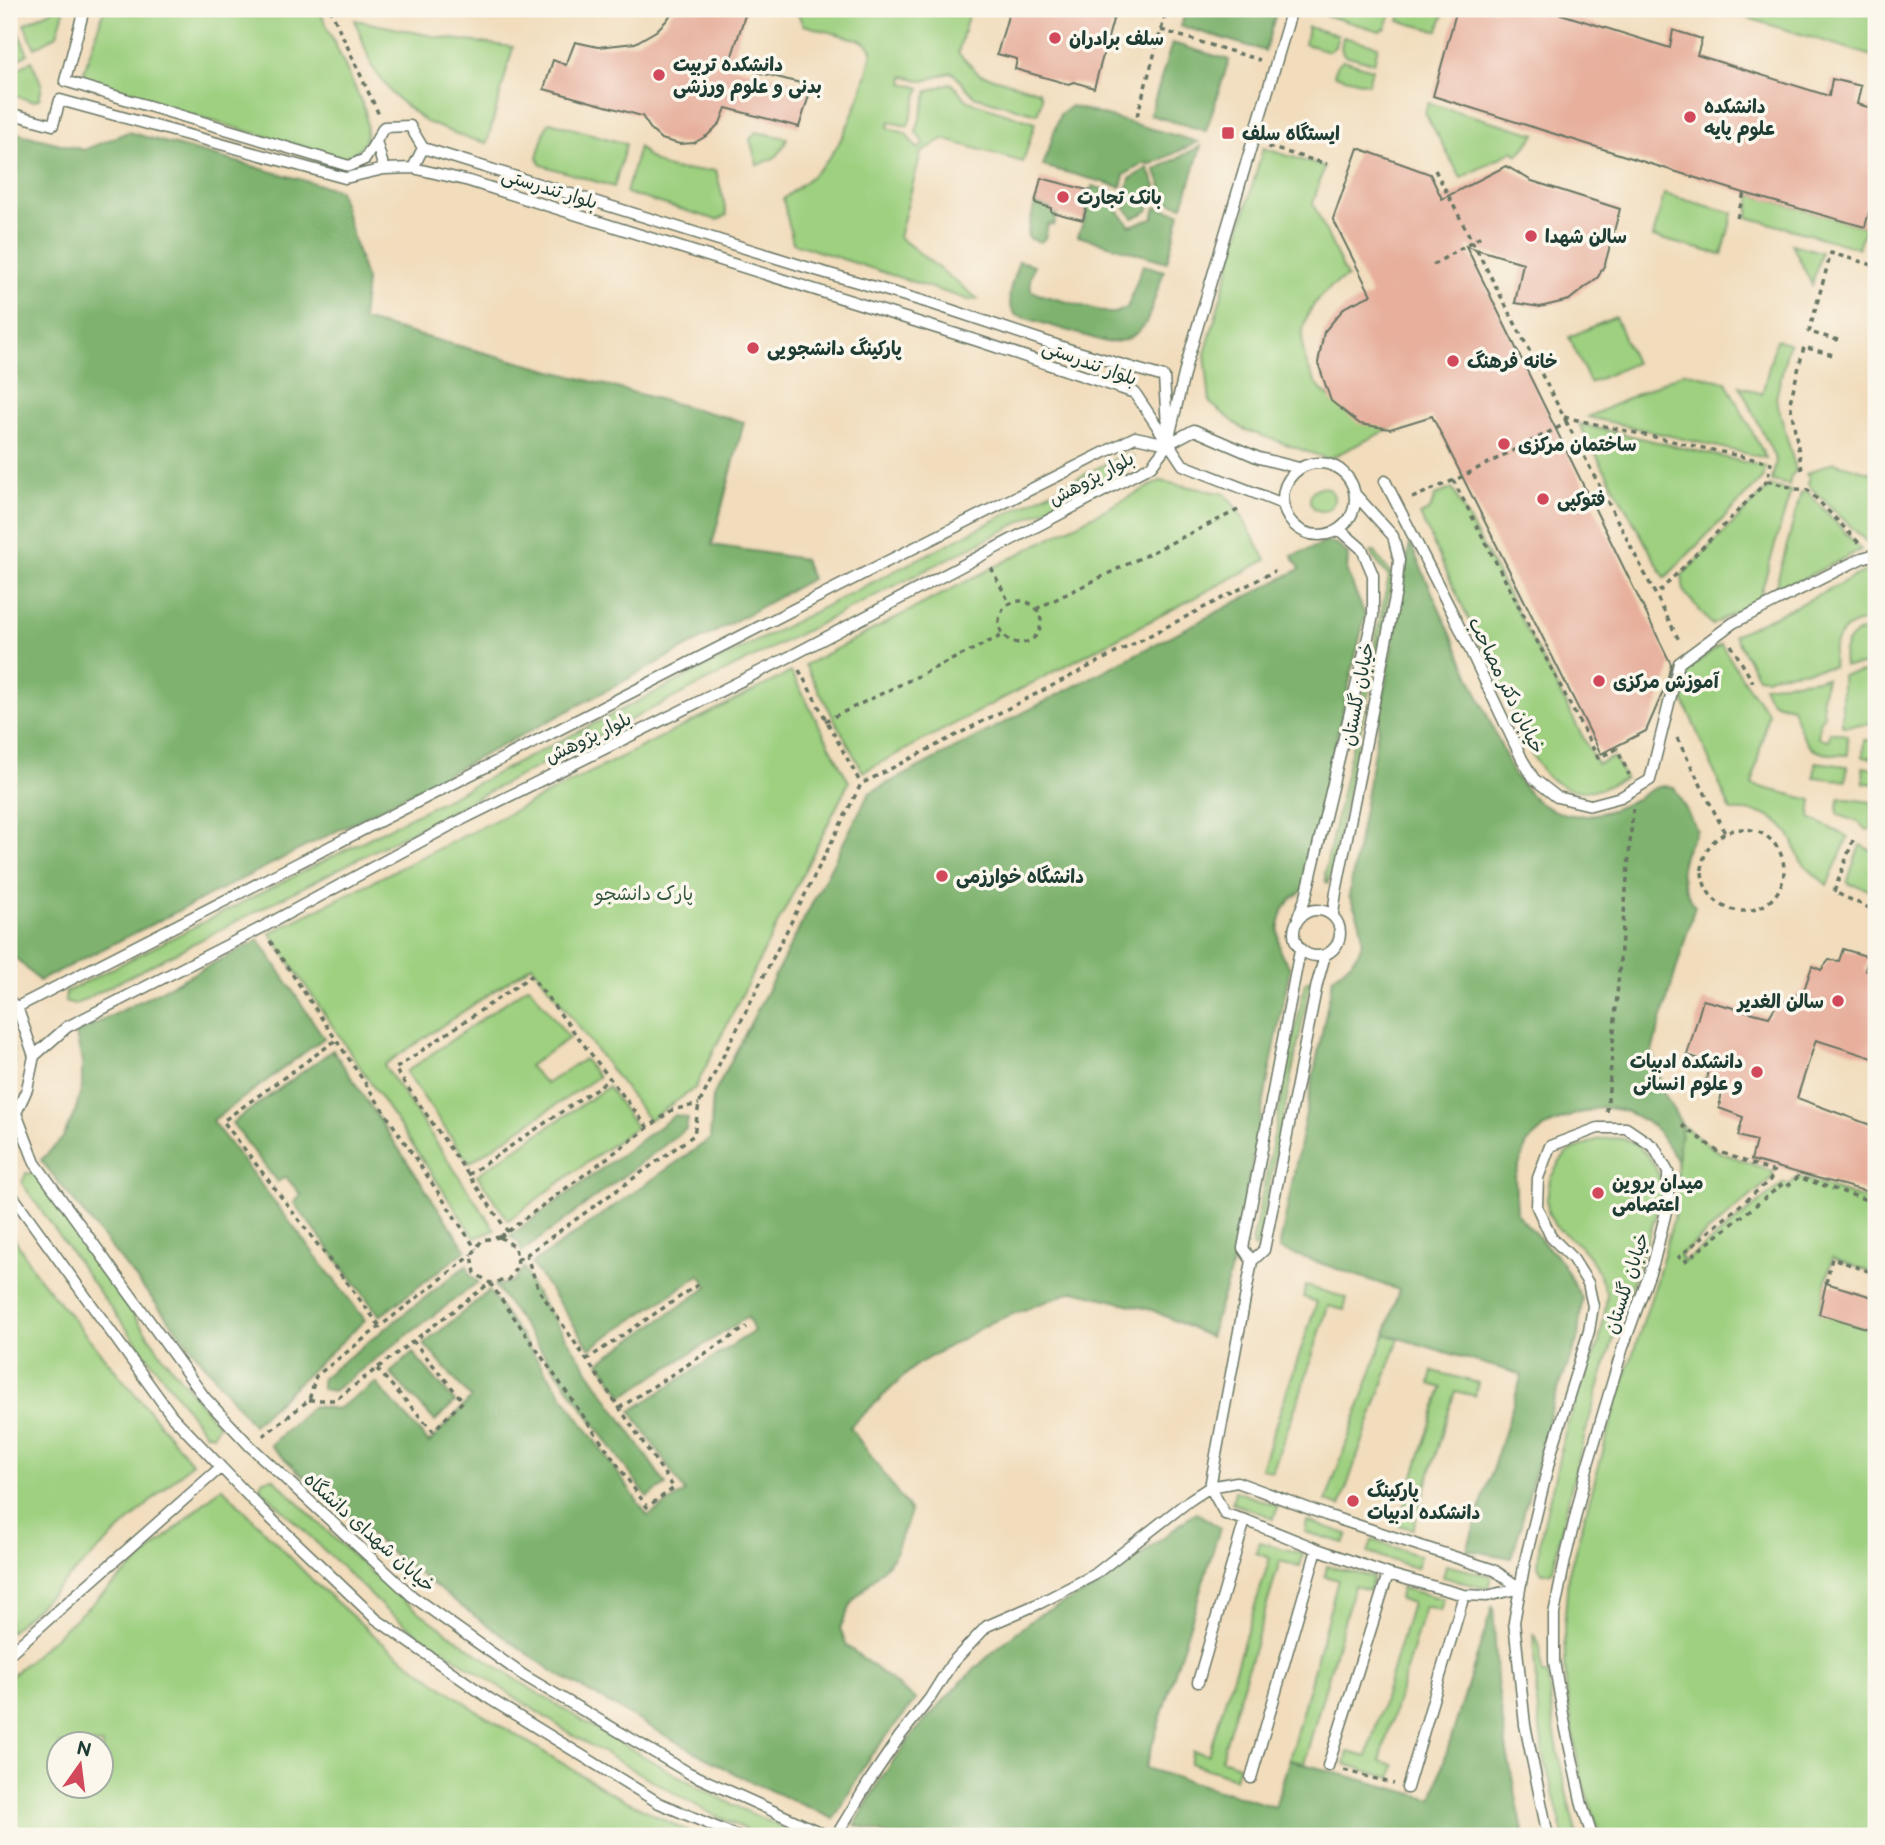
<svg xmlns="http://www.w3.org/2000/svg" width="1885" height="1845" font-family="'Balsamiq Sans','Playpen Sans Arabic',sans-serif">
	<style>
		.green { fill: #9ed080; stroke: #5e865a; stroke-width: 2; fill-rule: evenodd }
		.forest { fill: #7eb26e; stroke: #4e7851; stroke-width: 2 }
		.building { fill: #e7af9c }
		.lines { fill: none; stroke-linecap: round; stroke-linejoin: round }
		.service-casing { stroke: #687563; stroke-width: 13 }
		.path { stroke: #687563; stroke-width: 3.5; stroke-dasharray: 5 5; stroke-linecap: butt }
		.service { stroke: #fff; stroke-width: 10 }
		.path-bridge { stroke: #687563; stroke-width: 3.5; stroke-dasharray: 5 5; stroke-linecap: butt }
		.poi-dot { fill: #d1495b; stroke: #fbf7ec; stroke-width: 2.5 }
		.labels { text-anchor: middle; stroke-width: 7; stroke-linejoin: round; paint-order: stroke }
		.poi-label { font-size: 19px; font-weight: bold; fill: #1f3d34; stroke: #fbf7ec; text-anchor: start }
		.street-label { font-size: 19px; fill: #1f3d34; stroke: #fbf7ec }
		.park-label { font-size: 19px; fill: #385a43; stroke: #fbf7ec }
	</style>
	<rect width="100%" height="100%" fill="#fbf7ec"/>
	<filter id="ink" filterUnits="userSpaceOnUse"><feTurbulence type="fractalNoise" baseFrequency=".0143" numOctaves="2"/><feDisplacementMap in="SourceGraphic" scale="14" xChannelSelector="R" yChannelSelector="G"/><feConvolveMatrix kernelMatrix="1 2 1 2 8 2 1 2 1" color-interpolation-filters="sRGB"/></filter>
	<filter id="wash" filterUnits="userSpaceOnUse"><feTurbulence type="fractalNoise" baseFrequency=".00686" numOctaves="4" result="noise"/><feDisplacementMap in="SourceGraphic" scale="28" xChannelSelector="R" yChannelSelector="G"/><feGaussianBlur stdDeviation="1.57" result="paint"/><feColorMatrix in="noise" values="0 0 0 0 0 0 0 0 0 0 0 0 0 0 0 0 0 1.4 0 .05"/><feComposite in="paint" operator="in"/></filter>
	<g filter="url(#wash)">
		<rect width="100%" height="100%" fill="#f1dcbb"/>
		<!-- green -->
		<path class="green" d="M55,9H63L64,11L57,35L35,48L24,24Z
			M104,9H319L365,110C369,136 368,149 342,158L85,85L82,77Z
			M800,9H970L958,53L979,74L1038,91C1045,99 1040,106 1037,114L974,96L952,72L924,81L904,76L903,83L920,88L908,126L889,122L888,128L905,133L918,149L924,144L916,132L928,91L951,83L968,101L1035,123L1023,162L943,139L921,153L899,237L978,299L969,300L793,243L783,199C798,187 817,174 829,158C848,133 867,82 872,50L868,45L860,40L803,25L798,14Z
			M1318,9H1392L1386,28L1380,31L1317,13Z
			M1403,9H1445L1438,31L1399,21Z
			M1718,9H1867L1876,12V57Z
			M355,20L437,37L513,47L487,143L467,138L426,122L394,96L372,67Z
			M1308,27L1338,35L1335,47L1329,51L1305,44Z
			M16,28L28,54L9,64V32Z
			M1343,37L1378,46L1374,63L1344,55L1341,49Z
			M1343,60L1372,69L1368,84L1334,75L1337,65Z
			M32,61L42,86L39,99L32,101L9,94V74Z
			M1428,103L1536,134L1518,155L1513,151L1461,178L1425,113Z
			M550,122L626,144L614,187L541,165L537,157L545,130Z
			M756,132L787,138C781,156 775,159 757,165L750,139Z
			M639,147C660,174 684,171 716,170L727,215L717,220L626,193Z
			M1263,148L1324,167L1313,204L1347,277C1312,296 1292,326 1308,367C1313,378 1319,391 1330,397C1336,400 1345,401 1352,402C1373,407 1395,411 1416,416L1328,459L1243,429L1210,403L1205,354Z
			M1664,194L1733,213L1722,255L1653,237Z
			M1752,195L1865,227L1858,248L1747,217Z
			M1792,244L1821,252L1812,285Z
			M1615,317L1635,363L1590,383L1569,337Z
			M1776,340L1789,343L1776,398L1796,471L1791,476L1789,485L1772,481L1776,460L1740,386L1762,394Z
			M1684,372L1726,382L1766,458L1588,417Z
			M1579,424L1766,467L1762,479L1665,578Z
			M1123,455L1133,456L1131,466L488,792L74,1005L65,1002L66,992Z
			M1833,462L1876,474V543L1870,545L1808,485L1809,478L1806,474Z
			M1160,481L1225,494L1238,510L1266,560L863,772L805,665Z
			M1770,486L1791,491L1759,599L1712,625L1684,592L1682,575Z
			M1310 499a12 12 0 1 1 24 0a12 12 0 1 1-24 0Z
			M1452,488L1597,764L1614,757L1625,778L1601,789L1584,791L1568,789L1547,777L1532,755L1420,515L1430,510L1435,496Z
			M1807,491L1861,550L1774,593L1801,493Z
			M1371,552H1375L1393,577L1328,883L1326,882L1325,872L1389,577L1372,556Z
			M1876,567V592L1872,597L1875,622C1847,618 1829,640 1833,667L1777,674L1766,678L1758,677L1734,635L1815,597L1857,575Z
			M1870,630V665L1844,666C1841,647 1849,632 1870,630Z
			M1721,644L1746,684L1768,713L1752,785L1812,800L1810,818L1848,837L1827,885C1818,877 1804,867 1799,857C1795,850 1795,843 1790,836C1777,815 1755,809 1731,811L1680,692L1688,670Z
			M1871,671L1872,724L1842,726V675Z
			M791,672L849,782L695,1088L649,1120L532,965L384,1065L495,1230L475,1238L270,933Z
			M1826,678L1822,697L1824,716L1820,722L1818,738L1829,740L1830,732L1847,735L1848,755C1802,755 1807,744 1792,707C1774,703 1769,704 1763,686Z
			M1864,740H1876V758L1863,757Z
			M1816,762L1847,766L1846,781L1814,777Z
			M1863,767L1876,769V784L1864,783Z
			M1839,798L1871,802L1873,808L1872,829L1867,830L1858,822L1839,815L1837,809Z
			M1860,845L1876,853V892L1847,883Z
			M1309,980L1310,983L1257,1245L1254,1248L1252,1244L1305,983Z
			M529,986L569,1038L529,1066L546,1084L584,1059L598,1077L469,1163L406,1072Z
			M9,1035C16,1054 14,1071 9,1091Z
			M608,1087L636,1127L508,1220L477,1175Z
			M1682,1125L1717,1151L1774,1172L1770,1180L1679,1256L1684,1262L1784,1183L1789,1185L1798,1177L1876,1203V1274L1832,1258L1819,1313L1869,1329L1874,1370L1876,1372V1836H1601L1580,1775L1566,1687L1564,1629L1568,1576L1616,1405L1657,1280L1677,1205V1160Z
			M1610,1138C1615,1139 1622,1138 1627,1140C1646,1148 1664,1173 1661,1194C1660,1203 1656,1212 1654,1221C1613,1335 1576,1450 1553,1570L1549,1573H1542L1538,1566L1540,1540L1566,1428L1599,1342L1604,1318L1607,1295L1600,1276L1591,1259L1580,1246L1555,1226L1548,1212L1547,1199L1550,1179L1559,1163L1568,1152L1596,1140Z
			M26,1173L35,1174L166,1361L218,1425L213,1435L205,1433L99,1292L22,1183Z
			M9,1230L38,1277L192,1463L9,1633Z
			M1306,1286L1347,1298L1344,1310L1328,1306L1302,1389L1272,1472L1261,1468L1317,1302L1303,1297Z
			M1385,1334L1399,1338L1340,1506L1326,1501Z
			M1433,1371L1478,1383L1475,1396L1455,1391L1413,1529L1398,1525L1442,1388L1430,1384Z
			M273,1478C317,1521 361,1567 410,1605C482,1660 559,1708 638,1753C692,1784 746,1814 804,1836H760L710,1813L574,1736L413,1630L385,1609L259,1487L263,1480Z
			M222,1487L316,1584L385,1645L475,1710L611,1793L697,1836H9V1678ZM60,1744H102V1786H60Z
			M1235,1491L1278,1506L1274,1518L1232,1503Z
			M1307,1521L1348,1534L1344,1543L1305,1532Z
			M1372,1540L1420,1556L1416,1568L1368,1553Z
			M1260,1542L1303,1554L1300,1566L1280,1561L1221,1759L1239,1765L1235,1778L1190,1763L1193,1751L1208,1755L1270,1558L1256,1553Z
			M1446,1565L1491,1576L1488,1589L1443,1577Z
			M1327,1566L1373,1577L1370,1590L1354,1586L1304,1763L1289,1760L1338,1580L1325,1576Z
			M1401,1588L1444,1599L1440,1610L1425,1606L1380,1761L1395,1765L1391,1778L1345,1764L1348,1752L1367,1757L1412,1603L1399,1599Z
			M1533,1633L1540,1647L1542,1674H1548C1552,1729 1563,1783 1577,1836H1564L1543,1753L1537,1702Z"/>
		<!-- forest -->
		<path class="forest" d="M1186,9H1263L1276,13L1265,51L1181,26Z
			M1172,43L1229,60L1206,131L1150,115Z
			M1071,106L1198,142L1152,164L1145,163L1124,175L1121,187L1043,166L1060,114Z
			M9,131L84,150L128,132L339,190L366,281L362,320L744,422L712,545L804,559L811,579C558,720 299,851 39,981L19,961L9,955V191L18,167L9,163Z
			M1201,146L1183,206L1159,199L1162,186L1155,170Z
			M1148,168L1156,186L1148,211L1133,218L1123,204L1130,179Z
			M1092,186L1119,194L1116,208L1130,226L1153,218L1156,207L1180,213L1167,262L1078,236L1084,220Z
			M1035,203L1051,208V212L1057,213L1054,225L1048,224L1045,238L1041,242L1030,239L1027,235Z
			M1019,261L1034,265L1030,279L1031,290L1038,294L1108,313H1115L1127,308L1143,265L1164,271L1147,321C1137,337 1124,343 1106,342L1016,315C1002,300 1014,279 1019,261Z
			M1327,542L1337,544L1348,555L1347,572L1365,615L1323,796L1305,889L1292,898L1283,910L1278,930L1280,952L1290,968L1230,1273L1210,1337L1152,1310L1074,1291L992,1322L916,1365L850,1427L911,1512L893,1558L853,1601L840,1628L847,1646L916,1700L868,1759L834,1819L747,1780L673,1740L552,1671L472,1614L393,1554L330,1501L270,1445L313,1406L337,1409L376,1383L429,1443L471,1398L424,1344L489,1291L648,1516L685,1492L631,1411L754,1331L748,1317L623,1396L599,1362L708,1287L700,1275L590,1348L532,1264L710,1139L713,1096L869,793L1300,569L1292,556Z
			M1410,543L1514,775C1521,783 1528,793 1536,800C1567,824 1602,817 1634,800C1652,790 1654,784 1674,787L1697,830C1678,860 1675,875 1695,906L1652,1051L1663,1092L1682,1125L1677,1160L1654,1126L1626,1111L1601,1107L1573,1115L1545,1127L1527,1143L1515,1177L1517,1214L1561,1261L1582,1298L1578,1338L1553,1403L1512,1558L1467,1550L1522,1375L1385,1334L1399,1290L1279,1249L1333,977C1370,951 1368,935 1349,896Z
			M259,940L324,1038L212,1121L365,1320L253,1425L41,1160L62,1139L75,1112L82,1087V1062L76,1034Z
			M333,1050L466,1250L380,1316L294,1203L301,1195L286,1177L277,1182L232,1123Z
			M675,1115L688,1118L686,1129L522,1252L518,1242L510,1236Z
			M467,1265L470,1275L478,1282L333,1391L322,1389V1378Z
			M524,1267L531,1286L666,1485L647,1497L495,1286L514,1281Z
			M413,1353L455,1402L435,1421L390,1373Z
			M1196,1512L1220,1528L1145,1768L1275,1807L1289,1760L1432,1799L1493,1605L1497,1680L1507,1752L1524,1836H892L855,1825L880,1780L914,1733L957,1686L996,1649L1038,1615L1102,1585Z"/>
		<g id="blocks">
			<!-- building -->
			<path class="building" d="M674,9H747L729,65L812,86L799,127L726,108L720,123L708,135L694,143L680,144L661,139L652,131L642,116L544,89L553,60L566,65L575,42L598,47L635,43L656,31L667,20Z
				M1010,9H1116L1094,88L1074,82L1068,84L1015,69L1017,59L997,54Z
				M1457,9H1545L1670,48L1673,30L1702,39L1697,55L1829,96L1832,79L1861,86L1857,104L1876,109V186L1865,227L1744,193L1433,96Z
				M1358,148L1430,174L1442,199L1506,166L1532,181L1620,209L1605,264L1598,277L1569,300L1540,307L1515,303L1523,263L1466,246L1671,664L1666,685L1646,731L1601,754L1432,416L1390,429L1360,424L1331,401L1318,363L1324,332L1345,307L1371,295L1333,219Z
				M1041,178L1091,191L1083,220L1051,212V208L1035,203Z
				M1843,949L1869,957L1865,970L1872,974L1873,983L1876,985V1059L1816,1040L1797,1098L1876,1127V1194L1751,1160L1756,1141L1738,1136L1743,1117L1719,1108L1723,1085L1706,1081L1709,1062L1687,1055L1703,1000L1769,1017L1775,1007L1804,990L1812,966L1821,970L1829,960L1839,961Z
				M1826,1283L1876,1298V1331L1819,1314Z"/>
		</g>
	</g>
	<g filter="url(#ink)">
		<use href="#blocks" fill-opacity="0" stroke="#687563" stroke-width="2"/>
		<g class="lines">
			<defs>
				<path id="service" d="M84,9L65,81L349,166L365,159L376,141
					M9,113L53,125L60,100L345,178L384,169
					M410,126L423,148L413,168L384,169L376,141L384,127Z
					M423,148L809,268L933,304L1068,349L1164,377L1168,443
					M413,168L469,181L978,341L1135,393L1183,465L1283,504
					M1170,433L1187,362L1292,9
					M1283 499a36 36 0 1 1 72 0a36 36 0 1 1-72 0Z
					M1385,481L1454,616L1522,759L1534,779L1557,797L1591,805L1621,797L1650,780L1679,663L1733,623L1862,558L1876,554
					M1294 933a23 23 0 1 1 46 0a23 23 0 1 1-46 0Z
					M1333,914L1336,892L1396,592L1399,560L1393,536L1355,494
					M1298,917L1306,896L1373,616V575L1362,549L1339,529
					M1300,950L1243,1248L1252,1261L1210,1487L1225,1514L1245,1520L1317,1549L1388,1574L1464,1595L1487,1596L1520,1588
					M9,1001L17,1007L34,1056L27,1089L16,1113L9,1122
					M17,1007L886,562L1135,437L1168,444
					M34,1056L67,1027L261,928L451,825L791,656L1151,466L1168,444L1194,430L1259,458L1299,468
					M16,1113L35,1163L205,1398L250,1446L412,1596L523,1675L689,1773L828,1836
					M9,1191L172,1416L262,1510L376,1619L490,1699L659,1803L737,1836
					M1252,1261L1264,1250L1317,984L1325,955
					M9,1654L221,1467
					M1198,1682L1245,1520
					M1328,1766L1388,1574
					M1251,1778L1317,1549
					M1407,1788L1464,1595
					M836,1836L870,1780L900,1736L930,1698L952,1663L987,1626L1040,1603L1094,1575L1190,1500L1210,1487L1237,1482L1326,1515L1494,1570L1520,1588
					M1548,1836L1525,1725L1514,1622L1525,1561L1552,1450L1589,1331L1593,1306L1588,1283L1573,1259L1551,1237L1537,1207L1538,1178L1550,1146L1598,1128H1626L1654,1147L1668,1172V1203L1654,1261L1623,1347L1588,1464L1565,1560L1554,1614V1661L1564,1720L1582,1805L1592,1836"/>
			</defs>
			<!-- service casing -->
			<use href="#service" class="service-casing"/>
			<!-- path -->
			<path class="path" d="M330,9L379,115
				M1161,30L1260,60
				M1137,116L1167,9
				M1268,147L1327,164
				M1435,170L1567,423
				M1737,218L1744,193
				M1838,340L1809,332L1831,253L1876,266
				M1564,417L1771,463L1767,481L1656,595
				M1802,470L1790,402L1804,347L1833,355
				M1453,480L1598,758L1617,749L1629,775
				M1767,481L1797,489L1808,490L1859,543
				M1412,498L1459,478L1567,423L1680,642
				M991,568L1010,604
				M999 622a21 21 0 1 1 42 0a21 21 0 1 1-42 0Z
				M1036,609L1238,510
				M1731,645L1753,682
				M799,670L861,784
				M825,721L1003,635
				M1677,738L1725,833
				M1702 870a41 41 0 1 1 82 0a41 41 0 1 1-82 0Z
				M1853,840L1834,892L1876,911
				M270,941L476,1249
				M335,1041L223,1121L380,1326
				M1607,1112L1633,809
				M1682,1125L1717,1151L1774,1172L1770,1180L1679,1257L1684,1262L1784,1183L1789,1185L1798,1177L1876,1203
				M468,1175L610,1079
				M508,1232L395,1069L531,976L648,1128
				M500,1237L672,1110L699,1104
				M500,1237L515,1247L518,1265L508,1280L490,1283L475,1273L472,1255L482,1240Z
				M517,1260L526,1255L694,1135L699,1104L861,784L1275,571
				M1826,1283L1832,1258L1876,1274
				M1869,1329L1874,1370L1876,1372
				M586,1360L699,1284
				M377,1369L433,1431L463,1401L413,1341
				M309,1400H335L490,1283L647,1507L674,1488L539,1290L526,1255
				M619,1408L747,1327
				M263,1436L309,1400L316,1376L472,1255
				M1344,1770L1394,1784"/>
			<!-- service -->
			<use href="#service" class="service"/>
			<!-- path-bridge -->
			<path class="path-bridge" d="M1433,265L1481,236"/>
		</g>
	</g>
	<!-- markers -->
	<g class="poi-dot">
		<circle cx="1055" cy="38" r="7"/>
		<circle cx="659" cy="75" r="7"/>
		<circle cx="1690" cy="117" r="7"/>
		<rect x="1221" y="126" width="14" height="14" rx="3.5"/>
		<circle cx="1063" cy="197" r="7"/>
		<circle cx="1531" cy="236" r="7"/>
		<circle cx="753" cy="348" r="7"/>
		<circle cx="1453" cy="361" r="7"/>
		<circle cx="1504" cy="444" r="7"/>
		<circle cx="1543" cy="499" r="7"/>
		<circle cx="1599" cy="681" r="7"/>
		<circle cx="942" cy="876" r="7"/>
		<circle cx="1838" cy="1001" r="7"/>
		<circle cx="1757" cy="1072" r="7"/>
		<circle cx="1598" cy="1193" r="7"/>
		<circle cx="1353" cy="1501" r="7"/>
	</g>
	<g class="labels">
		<!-- poi labels -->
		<g class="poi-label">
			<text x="1069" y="45">سلف برادران</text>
			<text x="673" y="71">دانشکده تربیت<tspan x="673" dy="22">بدنی و علوم ورزشی</tspan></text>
			<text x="1704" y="113">دانشکده<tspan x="1704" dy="22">علوم پایه</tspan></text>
			<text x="1242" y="140">ایستگاه سلف</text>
			<text x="1077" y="204">بانک تجارت</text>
			<text x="1545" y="243">سالن شهدا</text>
			<text x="767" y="355">پارکینگ دانشجویی</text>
			<text x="1467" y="368">خانه فرهنگ</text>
			<text x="1518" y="451">ساختمان مرکزی</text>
			<text x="1557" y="506">فتوکپی</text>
			<text x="1613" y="688">آموزش مرکزی</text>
			<text x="956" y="883">دانشگاه خوارزمی</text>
			<text x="1824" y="1008" text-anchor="end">سالن الغدیر</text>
			<text x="1743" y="1068" text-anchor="end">دانشکده ادبیات<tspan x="1743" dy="22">و علوم انسانی</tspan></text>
			<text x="1612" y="1189">میدان پروین<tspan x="1612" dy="22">اعتصامی</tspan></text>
			<text x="1367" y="1497">پارکینگ<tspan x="1367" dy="22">دانشکده ادبیات</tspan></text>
		</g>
		<!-- street labels -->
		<g class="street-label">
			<text transform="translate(550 188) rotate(17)" y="7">بلوار تندرستی</text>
			<text transform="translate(1090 362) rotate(20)" y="7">بلوار تندرستی</text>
			<text transform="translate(1091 478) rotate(-28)" y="7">بلوار پژوهش</text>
			<text transform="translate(1507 685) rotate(64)" y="7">خیابان دکتر مصاحب</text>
			<text transform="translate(1357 694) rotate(-79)" y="7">خیابان گلستان</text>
			<text transform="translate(588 737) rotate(-26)" y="7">بلوار پژوهش</text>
			<text transform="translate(1626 1283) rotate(-72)" y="7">خیابان گلستان</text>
			<text transform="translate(370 1532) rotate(42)" y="7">خیابان شهدای دانشگاه</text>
		</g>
		<!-- park labels -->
		<g class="park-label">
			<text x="644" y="900">پارک دانشجو</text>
		</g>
	</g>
	<!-- margin -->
	<rect width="1885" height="1845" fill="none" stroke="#fbf7ec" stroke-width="35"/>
	<!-- north arrow -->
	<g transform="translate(80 1765) rotate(14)"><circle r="33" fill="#fbf7ec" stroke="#a3ada2" stroke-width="2"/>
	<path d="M0-5L12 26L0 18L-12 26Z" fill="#d1495b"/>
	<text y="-10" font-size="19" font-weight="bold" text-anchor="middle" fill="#1f3d34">N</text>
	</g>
</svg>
